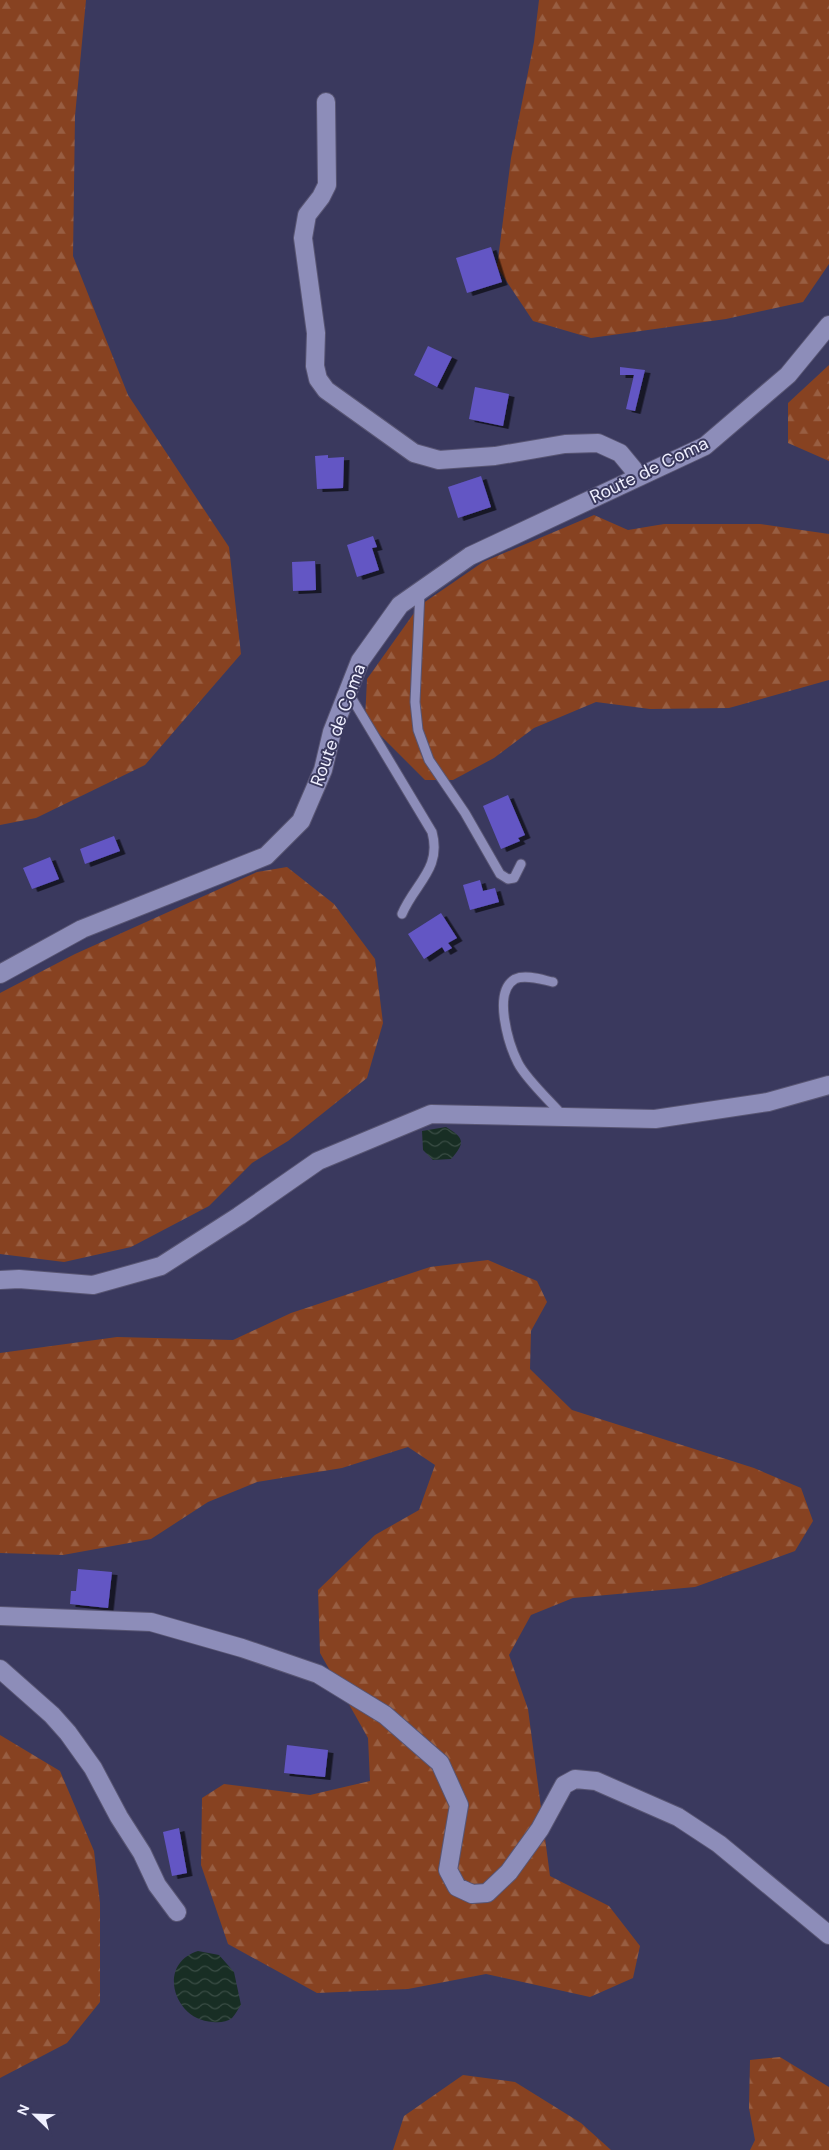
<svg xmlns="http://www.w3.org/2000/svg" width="829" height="2150" font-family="'DM Sans',sans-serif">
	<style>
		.forest { fill: url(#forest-firs) }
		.water { fill: url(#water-waves) }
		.building { fill: #6356c4; filter: url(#shadow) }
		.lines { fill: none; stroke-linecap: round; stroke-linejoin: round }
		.lane-casing { stroke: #585573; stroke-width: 11 }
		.street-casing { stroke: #585573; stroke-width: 20 }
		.lane { stroke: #8d8db9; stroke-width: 9 }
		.street { stroke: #8d8db9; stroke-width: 18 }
		.labels { text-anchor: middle; stroke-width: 4; stroke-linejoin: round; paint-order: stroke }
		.street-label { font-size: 18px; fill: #f0f0ff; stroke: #3a395e }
	</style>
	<defs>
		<pattern id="forest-firs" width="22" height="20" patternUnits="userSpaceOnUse" patternTransform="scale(1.25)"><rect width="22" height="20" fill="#874221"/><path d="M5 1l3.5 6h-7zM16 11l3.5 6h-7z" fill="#985e42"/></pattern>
		<pattern id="water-waves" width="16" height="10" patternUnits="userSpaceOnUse" patternTransform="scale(1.25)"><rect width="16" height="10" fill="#182e24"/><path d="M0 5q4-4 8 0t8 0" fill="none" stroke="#3a4d45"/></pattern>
		<filter id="shadow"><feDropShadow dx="5.5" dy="3" stdDeviation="0" flood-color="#0009"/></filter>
	</defs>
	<rect width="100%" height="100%" fill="#3a395e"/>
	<!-- forest -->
	<path class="forest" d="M0,0H86L75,116L73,256L128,395L229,547L241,654L145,765L36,818L0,825Z
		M539,0H829V264L803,302L726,319L591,338L533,321L497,267L511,158L534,42Z
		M829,365V461L788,443V403Z
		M594,515L628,530L664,524H760L829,534V680L729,708L650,709L596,702L534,728L494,758L453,780H425L365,720L367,679L419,606L483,562Z
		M287,867L334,904L375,959L383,1023L367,1078L288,1141L252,1163L209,1206L131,1247L64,1262L0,1254V993L75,954L257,872Z
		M488,1260L537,1281L547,1302L531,1331L530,1369L572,1410L754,1468L801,1488L813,1521L795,1551L695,1587L573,1598L531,1615L509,1655L528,1709L550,1876L609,1906L640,1946L633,1978L590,1997L486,1974L408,1989L317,1993L228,1944L201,1865L202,1798L224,1784L310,1795L370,1781L368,1738L320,1653L318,1590L375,1535L419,1510L435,1465L408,1447L342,1468L257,1482L208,1502L151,1539L63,1555L0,1553V1353L117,1337L233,1340L291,1313L430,1267Z
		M0,1735L60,1771L94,1851L100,1903V2002L67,2043L0,2078Z
		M780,2057L829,2087V2150H750L755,2140L749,2108L750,2060Z
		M463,2075L515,2082L581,2123L611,2150H393L404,2116Z"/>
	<!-- water -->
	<path class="water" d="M446,1127C465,1138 465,1143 451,1159L433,1160L423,1150L422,1131Z
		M198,1951L219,1955L234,1972L241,2005C238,2009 235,2015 232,2018C227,2022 219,2023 213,2022C174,2021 156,1964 198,1951Z"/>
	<!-- building -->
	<path class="building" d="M491,247L502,282L467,293L456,258Z
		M428,346L452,357L437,387L414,375Z
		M620,367L645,370L635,411L626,409L634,375H620Z
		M475,387L509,394L503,426L469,419Z
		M328,455V458L344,457L343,488L317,489L315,456Z
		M481,476L491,507L458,518L448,487Z
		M373,536L377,547L372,548L379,570L357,577L347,545Z
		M315,561L316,590L293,591L292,562Z
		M508,795L525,835L518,838L520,841L501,849L483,806Z
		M114,836L120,851L85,864L80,849Z
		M50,857L59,879L32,889L23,868Z
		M480,880L483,891L495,888L499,902L470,910L463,885Z
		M441,913L457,938L448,943L452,948L445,952L442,947L424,959L408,934Z
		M78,1569L112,1572L108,1608L70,1604L71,1591H76Z
		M287,1745L328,1750L325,1777L284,1773Z
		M179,1828L187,1873L172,1876L163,1832Z"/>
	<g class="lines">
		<defs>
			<path id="lane" d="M420,591L415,702L418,730L429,760L465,813L500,874L508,879L514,878L521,864
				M348,692L432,832C442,869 415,883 402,914
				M553,982C543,980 526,974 515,979C492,992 509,1045 518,1063C526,1079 550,1101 563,1116"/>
			<path id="street" d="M326,102L327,185L321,197L307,215L303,238L316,333L315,366L318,379L326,390L414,453L439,460L495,456L565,444L598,443L620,453L639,476
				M0,974L82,929L266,856L301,821L323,770L332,732L360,661L400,605L470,556L705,446L788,375L829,325
				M0,1280L19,1279L93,1285L161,1266L239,1216L318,1161L431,1114L655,1119L768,1102L829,1085
				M0,1616L151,1622L242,1648L318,1674L385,1715L440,1763L459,1805L448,1870L457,1887L472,1894L487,1893L509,1872L540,1829L564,1785L575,1779L596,1781L678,1817L719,1844L829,1935
				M0,1669L52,1715L68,1733L93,1768L119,1817L142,1853L157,1885L177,1912"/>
		</defs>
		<!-- lane casing -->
		<use href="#lane" class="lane-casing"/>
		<!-- street casing -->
		<use href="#street" class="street-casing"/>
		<!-- lane -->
		<use href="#lane" class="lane"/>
		<!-- street -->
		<use href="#street" class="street"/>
	</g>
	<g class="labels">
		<!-- street labels -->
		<g class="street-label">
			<text transform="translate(649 470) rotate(-26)" y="6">Route de Coma</text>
			<text transform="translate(338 725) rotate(-70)" y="6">Route de Coma</text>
		</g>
	</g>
	<!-- north arrow -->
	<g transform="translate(35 2115) rotate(293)" stroke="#3a395e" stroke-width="4" paint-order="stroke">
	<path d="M0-4L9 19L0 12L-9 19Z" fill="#f0f0ff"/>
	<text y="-8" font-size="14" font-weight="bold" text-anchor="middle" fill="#f0f0ff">N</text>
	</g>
</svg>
